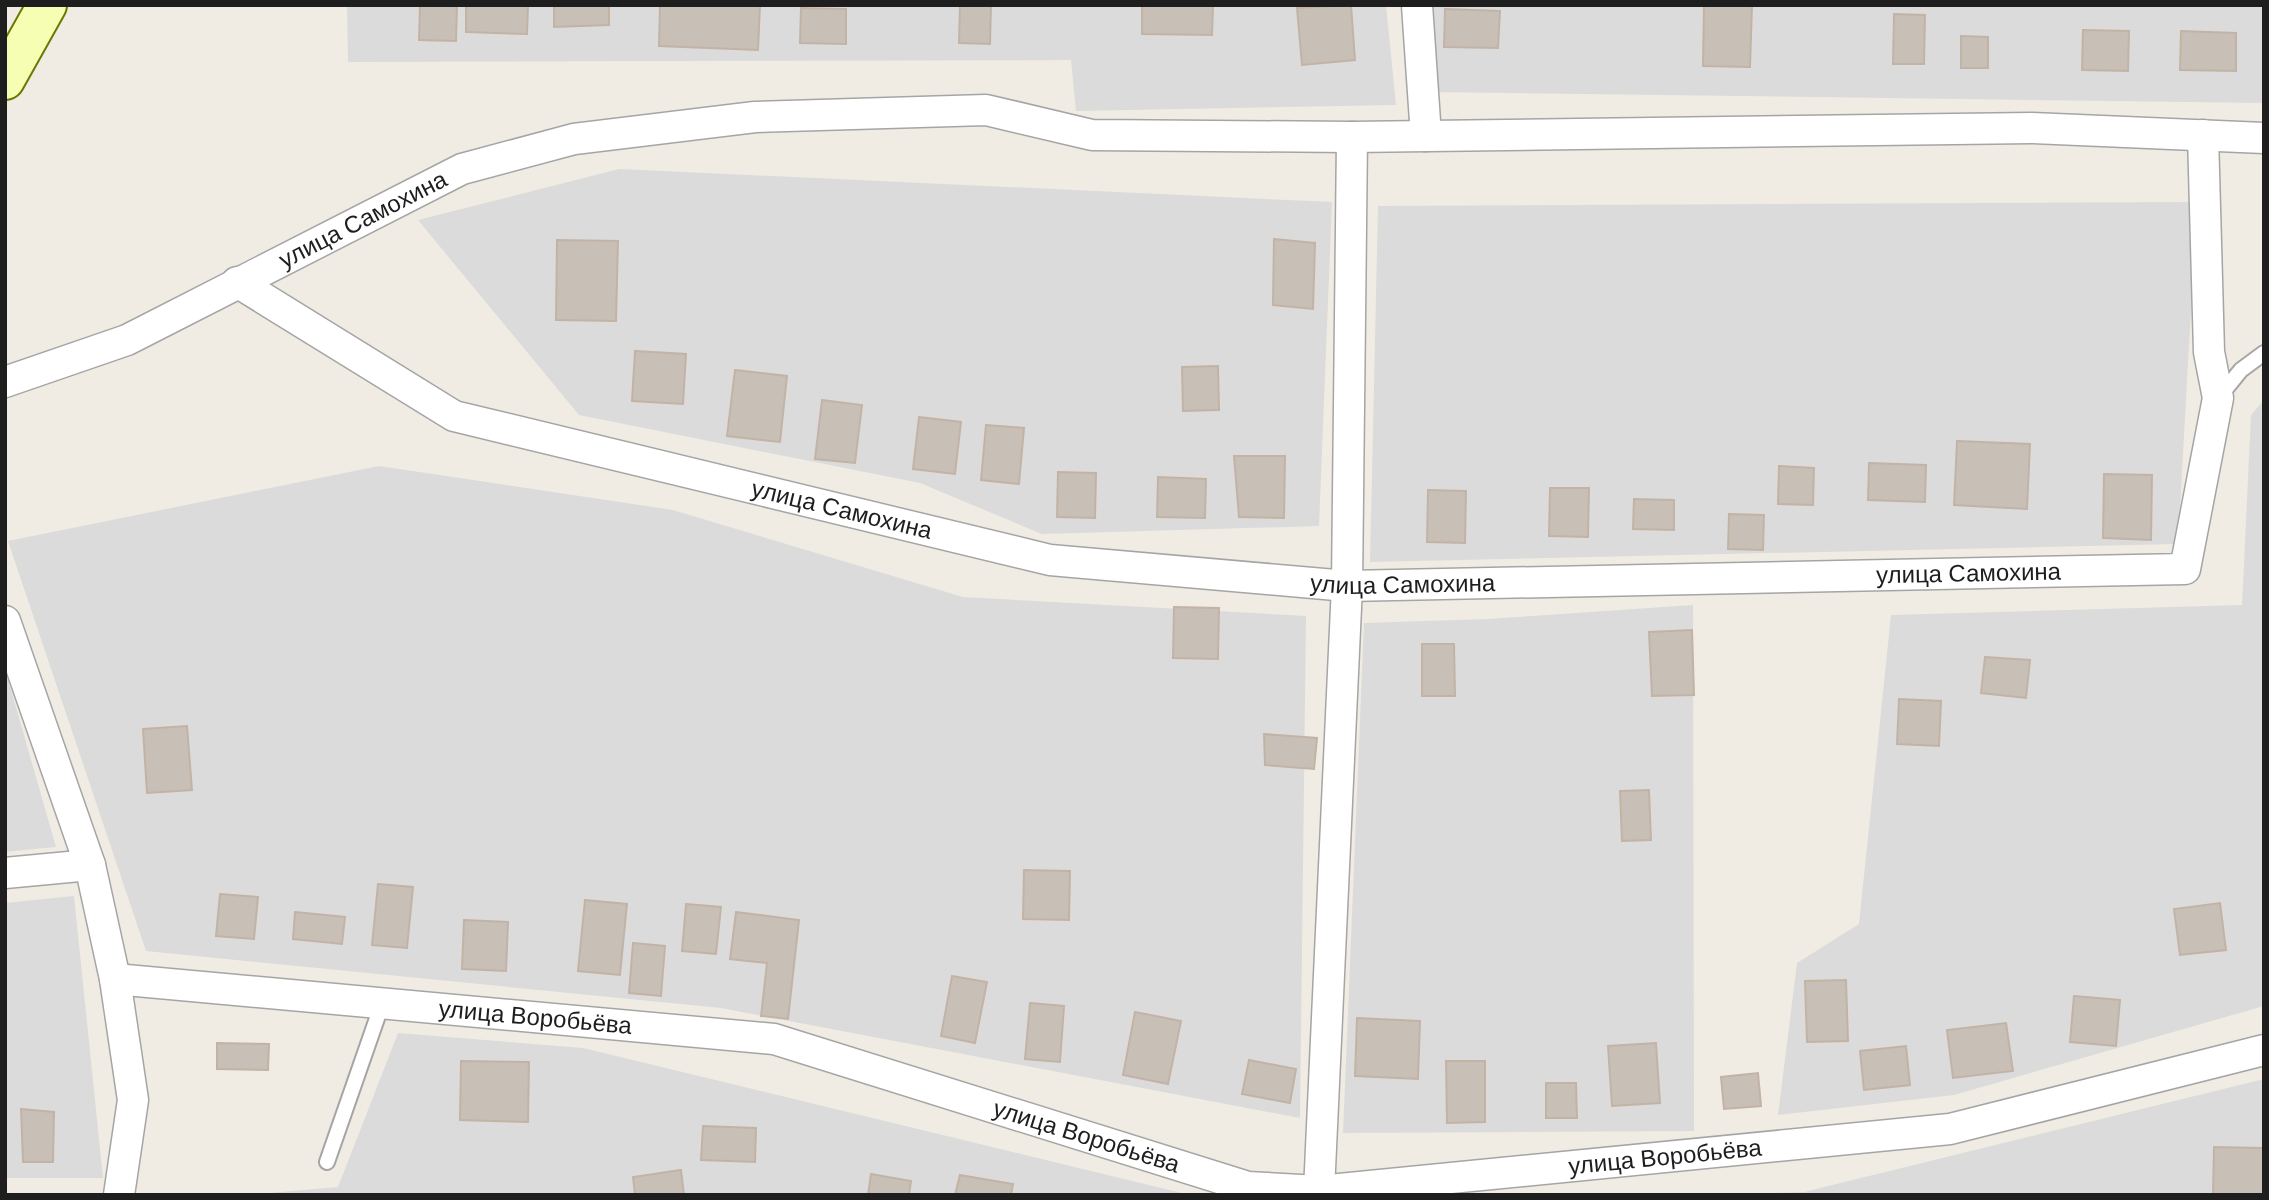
<svg xmlns="http://www.w3.org/2000/svg" width="2269" height="1200" font-family="'DM Sans',sans-serif">
	<style>
		.residential { fill: #dcdbdb }
		.building { fill: #c8bfb6; stroke: #c3b3a5; stroke-width: 2 }
		.lines { fill: none; stroke-linecap: round; stroke-linejoin: round }
		.lane-casing { stroke: #a5a5a5; stroke-width: 18 }
		.street-casing { stroke: #a5a5a5; stroke-width: 33 }
		.secondary-casing { stroke: #677a00; stroke-width: 42 }
		.lane { stroke: #fff; stroke-width: 14 }
		.street { stroke: #fff; stroke-width: 30 }
		.secondary { stroke: #f6feb3; stroke-width: 38 }
		.labels { text-anchor: middle; stroke-width: 6; stroke-linejoin: round; paint-order: stroke }
		.street-label { font-size: 24px; fill: #1e1e1e; stroke: #fff }
	</style>
	<rect width="100%" height="100%" fill="#f0ece3"/>
	<!-- residential -->
	<path class="residential" d="M347,5H1386L1396,105L1076,111L1071,60L348,62Z
		M1430,5H2264V103L1434,92Z
		M619,169L1332,202L1319,526L1042,534L920,483L579,415L418,220Z
		M2197,202L2178,544L1370,562L1378,206Z
		M2264,400V1006L1954,1095L1778,1115L1797,963L1859,924L1891,615L2242,605L2251,415Z
		M379,466L673,510L963,597L1306,616L1300,1118L721,1008L146,951L8,541Z
		M1693,605L1694,1131L1343,1133L1364,623L1488,619Z
		M5,669L56,847L5,852Z
		M74,896L103,1178H5V903Z
		M398,1033L583,1048L1190,1195H244L338,1187Z
		M2264,1079V1195H1710L1804,1192Z"/>
	<!-- building -->
	<path class="building" d="M420,5H457L456,41L419,40Z
		M466,5H528L527,34L466,32Z
		M554,5H609V25L554,27Z
		M660,5H760L758,50L659,46Z
		M960,5H991L990,44L959,43Z
		M1142,5H1213L1212,35L1142,34Z
		M1351,5L1355,60L1302,65L1297,8Z
		M1704,5H1752L1750,67L1703,66Z
		M801,8L846,9V44L800,43Z
		M1445,9L1500,11L1498,48L1444,47Z
		M1894,14L1925,15L1924,64H1893Z
		M2083,30L2129,31L2128,71L2082,70Z
		M2181,31L2236,33V71L2180,70Z
		M1961,36L1988,37V68H1961Z
		M1274,239L1315,243L1313,309L1273,305Z
		M557,240L618,241L616,321L556,320Z
		M635,351L686,354L683,404L632,401Z
		M1218,366L1219,410L1183,411L1182,367Z
		M735,370L787,376L780,442L727,436Z
		M822,400L862,405L855,463L815,459Z
		M919,417L961,422L955,474L913,469Z
		M986,425L1024,428L1019,484L981,480Z
		M1957,441L2030,444L2027,509L1954,505Z
		M1234,456H1285L1284,518L1239,517Z
		M1869,463L1926,465L1925,502L1868,500Z
		M1779,466L1814,468L1813,505L1778,504Z
		M1058,472L1096,473L1095,518L1057,517Z
		M2104,474L2152,475L2151,540L2103,538Z
		M1158,477L1206,479L1205,518L1157,517Z
		M1550,488H1589L1588,537L1549,536Z
		M1428,490L1466,491L1465,543L1427,542Z
		M1634,499L1674,500V530L1633,529Z
		M1729,514L1764,515L1763,550L1728,549Z
		M1174,607L1219,608L1218,659L1173,658Z
		M1692,630L1694,695L1652,696L1649,632Z
		M1422,644H1454L1455,696H1422Z
		M1985,657L2030,660L2026,698L1981,693Z
		M1899,699L1941,701L1939,746L1897,744Z
		M187,726L192,790L147,793L143,729Z
		M1264,734L1317,738L1314,769L1265,765Z
		M1649,790L1651,840L1622,841L1620,791Z
		M1024,870L1070,871L1069,920L1023,919Z
		M378,884L413,887L407,948L372,945Z
		M220,894L258,897L254,939L216,936Z
		M585,900L627,904L620,975L578,971Z
		M2220,903L2226,950L2180,955L2174,909Z
		M686,904L721,907L716,954L682,951Z
		M295,912L345,917L342,944L293,939Z
		M736,912L799,920L788,1019L761,1016L767,963L730,959Z
		M464,920L508,922L506,971L462,969Z
		M633,943L665,946L661,996L629,993Z
		M952,976L987,982L975,1043L941,1036Z
		M1846,980L1848,1041L1807,1042L1805,981Z
		M2074,996L2120,1000L2116,1046L2070,1042Z
		M1030,1003L1064,1006L1060,1062L1025,1059Z
		M1135,1012L1181,1021L1168,1084L1123,1075Z
		M1357,1018L1420,1021L1418,1079L1355,1076Z
		M2006,1023L2013,1071L1953,1078L1947,1030Z
		M217,1043L269,1044L268,1070L217,1069Z
		M1656,1043L1660,1103L1612,1106L1608,1046Z
		M1906,1046L1910,1085L1864,1090L1860,1051Z
		M1249,1060L1296,1069L1290,1103L1242,1094Z
		M461,1061L529,1062L528,1122L460,1120Z
		M1446,1061H1485V1122L1447,1123Z
		M1758,1073L1761,1106L1724,1109L1721,1077Z
		M1546,1083H1576L1577,1118H1546Z
		M21,1109L54,1112L53,1162H23Z
		M703,1126L756,1128L755,1162L701,1160Z
		M2214,1147L2264,1148V1195H2213Z
		M681,1170L684,1195H635L633,1177Z
		M871,1174L911,1181L909,1195H868Z
		M960,1175L1013,1184L1011,1195H955Z"/>
	<g class="lines">
		<defs>
			<path id="lane" d="M2219,397L2241,370L2264,353
				M327,1162L382,1004"/>
			<g id="street">
				<path d="M1417,5L1426,136"/>
				<path id="s1" d="M237,282L454,416L1050,560L1347,586L2185,569L2218,398L2209,352L2203,135"/>
				<path id="s2" d="M5,382L127,340L462,169L574,139L755,117L986,110L1092,135L1352,137L2032,128L2264,138"/>
				<path d="M5,621L90,865L115,979L133,1100L119,1195"/>
				<path d="M5,873L90,865"/>
				<path id="s3" d="M115,979L774,1039L1248,1187L1319,1191L1950,1129L2264,1050"/>
				<path d="M1319,1191L1347,586L1352,137"/>
			</g>
			<path id="secondary" d="M5,80L47,5"/>
		</defs>
		<!-- lane casing -->
		<use href="#lane" class="lane-casing"/>
		<!-- street casing -->
		<use href="#street" class="street-casing"/>
		<!-- secondary casing -->
		<use href="#secondary" class="secondary-casing"/>
		<!-- lane -->
		<use href="#lane" class="lane"/>
		<!-- street -->
		<use href="#street" class="street"/>
		<!-- secondary -->
		<use href="#secondary" class="secondary"/>
	</g>
	<g class="labels">
		<!-- street labels -->
		<g class="street-label">
			<text dy="8" stroke="none"><textPath href="#s2" startOffset="394">улица Самохина</textPath></text>
			<text dy="8" stroke="none"><textPath href="#s1" startOffset="654">улица Самохина</textPath></text>
			<text dy="8" stroke="none"><textPath href="#s1" startOffset="1788">улица Самохина</textPath></text>
			<text dy="8" stroke="none"><textPath href="#s1" startOffset="1222">улица Самохина</textPath></text>
			<text dy="8" stroke="none"><textPath href="#s3" startOffset="422">улица Воробьёва</textPath></text>
			<text dy="8" stroke="none"><textPath href="#s3" startOffset="989">улица Воробьёва</textPath></text>
			<text dy="8" stroke="none"><textPath href="#s3" startOffset="1577">улица Воробьёва</textPath></text>
		</g>
	</g>
	<!-- border -->
	<rect width="2269" height="1200" fill="none" stroke="#1e1e1e" stroke-width="14"/>
</svg>
